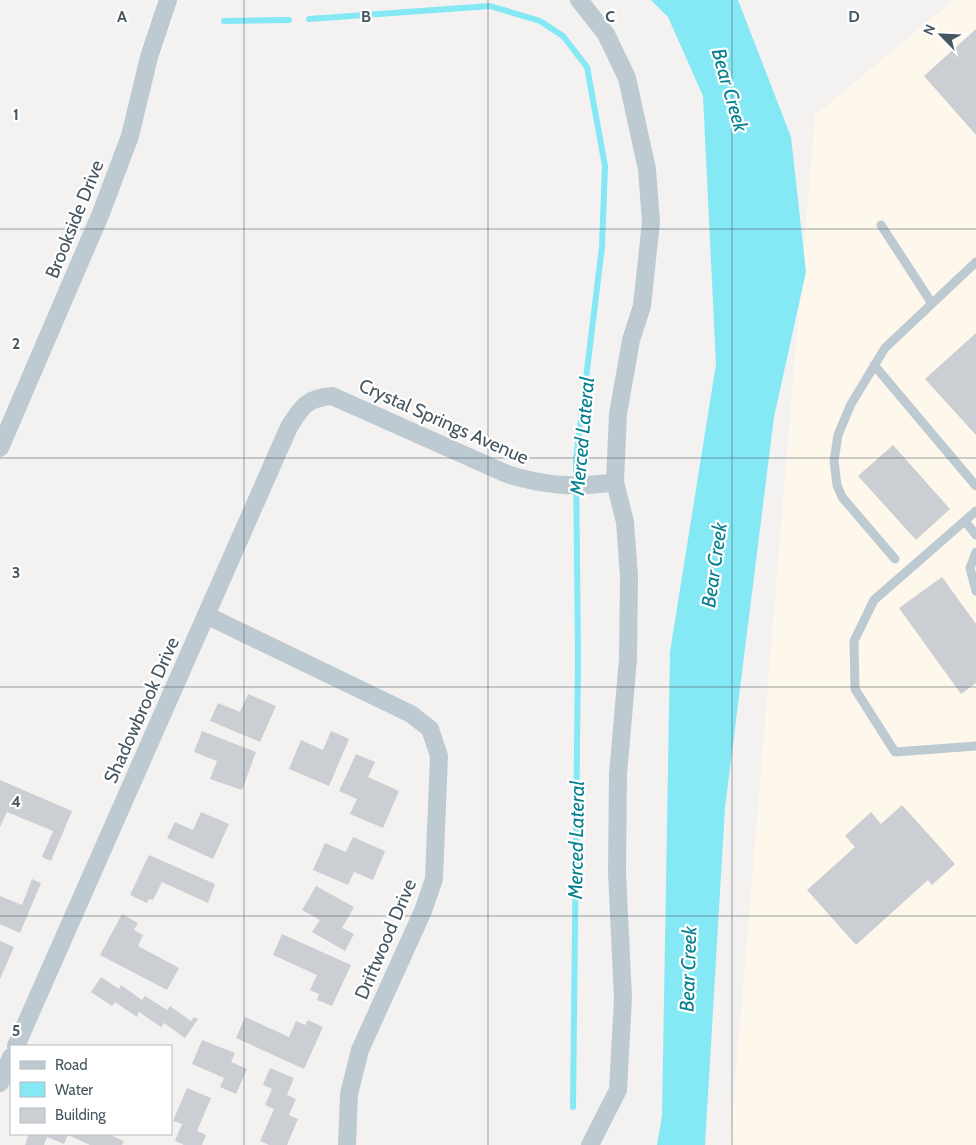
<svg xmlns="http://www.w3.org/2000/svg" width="976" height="1145" font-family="Cabin,sans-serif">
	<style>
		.commercial { fill: #fef7eb }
		.water { fill: #85e8f5 }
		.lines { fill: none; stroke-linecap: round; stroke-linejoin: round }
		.stream { stroke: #85e8f5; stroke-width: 6 }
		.building { fill: #cbcfd4 }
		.lane { stroke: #becad2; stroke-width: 9 }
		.street { stroke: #becad2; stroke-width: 18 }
		.grid { fill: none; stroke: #475761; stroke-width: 1; stroke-opacity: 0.55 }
		.labels { text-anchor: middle; stroke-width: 4.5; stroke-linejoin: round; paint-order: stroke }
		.street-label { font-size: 19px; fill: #475761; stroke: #fff }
		.water-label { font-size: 20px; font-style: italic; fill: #048090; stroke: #fff }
		.grid-label { font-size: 16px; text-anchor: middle; font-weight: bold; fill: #475761; stroke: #fff; stroke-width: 4.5; stroke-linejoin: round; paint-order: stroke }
	</style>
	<rect width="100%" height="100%" fill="#f4f1f1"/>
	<!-- commercial -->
	<path class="commercial" d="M954,0H976V1145H730L815,115Z"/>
	<!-- water -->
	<path class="water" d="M651,0H738L791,137L806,272L774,417L725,808L705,1145H657L662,1116L670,652L716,364L703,96L668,17Z"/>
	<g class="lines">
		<!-- stream -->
		<path class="stream" d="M309,19L490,6L540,21L563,36L587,67L605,166L602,247L576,460L578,658L573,1107
			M224,21L289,20"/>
	</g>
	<!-- building -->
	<path class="building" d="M976,29V135L924,76Z
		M976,333V435L925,379Z
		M893,445L950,509L916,540L858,476Z
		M942,577L976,624V683L961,694L899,608Z
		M248,694L276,706L260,742L210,721L218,703L240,712Z
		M202,731L256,752L242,790L210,779L217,761L194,752Z
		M331,731L349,739L329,786L289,769L301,740L323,750Z
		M356,754L375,762L368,777L399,791L383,828L350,814L357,799L339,791Z
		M0,780L72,811L51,861L42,857L53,831L7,812L0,827Z
		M902,805L955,864L932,885L928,880L856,945L807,890L855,847L845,836L871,812L881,824Z
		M201,812L229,824L213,859L167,838L175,822L193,830Z
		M353,837L385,851L373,880L354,872L348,885L313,870L325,843L346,852Z
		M149,855L215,884L208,903L162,882L153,900L149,899L147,903L130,895Z
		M32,879L41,883L20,933L0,924V896L22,905Z
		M316,886L354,907L342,928L354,934L345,951L312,932L320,920L302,910Z
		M122,914L138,923L134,930L143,935L138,946L179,968L167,990L100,955Z
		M282,934L351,965L332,1006L317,1000L319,994L310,990L317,975L273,955Z
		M0,941L14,947L0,979Z
		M101,977L119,989L121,985L142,1000L145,996L167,1010L170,1006L191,1021L194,1017L198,1019L185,1038L164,1023L161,1027L139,1012L137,1017L115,1002L112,1006L91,992Z
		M245,1017L289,1037L296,1021L305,1025L308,1020L323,1027L304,1069L236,1038Z
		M202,1040L235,1053L231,1062L247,1069L236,1094L220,1087L224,1078L192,1064Z
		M270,1068L294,1078L287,1095L296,1099L289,1115L298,1119L287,1145H269L260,1141L274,1109L265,1105L272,1089L263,1085Z
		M187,1088L211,1098L197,1131L206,1135L202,1145H184L175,1141L182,1124L173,1121Z
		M29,1134H108L124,1141L122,1145H90L68,1135L64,1144L47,1137L44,1145H25Z"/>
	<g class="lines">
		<!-- lane -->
		<path class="lane" d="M881,225L931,302
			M874,365L976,486
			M976,511L874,600L854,641L855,689L895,752L976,746
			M965,521L976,535
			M976,552L970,568L976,591
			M895,559L842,497L837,485L834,461L838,435L851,404L885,348L976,262"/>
		<!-- street -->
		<path class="street" d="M579,0L606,34L627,78L647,169L651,222L642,306L631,340L618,414L615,482L625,522L629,576L628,659L618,774L617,873L623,998L618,1090L590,1145
			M0,448L101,213L130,136L149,57L168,0
			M206,615L411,714L430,729L439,756L434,879L423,911L360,1050L349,1094L347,1145
			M16,1046L289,427C302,406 307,398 332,396L507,474C544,486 577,488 615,482
			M0,1083L11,1057"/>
	</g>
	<!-- grid -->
	<path class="grid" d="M244,0V1145M488,0V1145M732,0V1145M0,229H976M0,458H976M0,687H976M0,916H976"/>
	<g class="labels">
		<!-- street labels -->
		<g class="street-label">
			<text transform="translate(74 219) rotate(-68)" y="7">Brookside Drive</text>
			<text transform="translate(444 421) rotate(24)" y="7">Crystal Springs Avenue</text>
			<text transform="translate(141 710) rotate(-66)" y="7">Shadowbrook Drive</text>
			<text transform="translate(385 939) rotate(-67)" y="7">Driftwood Drive</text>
		</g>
		<!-- water labels -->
		<g class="water-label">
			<text transform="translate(730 90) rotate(74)" y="7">Bear Creek</text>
			<text transform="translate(582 436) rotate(-85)" y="7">Merced Lateral</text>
			<text transform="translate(714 565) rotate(-82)" y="7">Bear Creek</text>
			<text transform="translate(576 840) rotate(-89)" y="7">Merced Lateral</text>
			<text transform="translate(688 969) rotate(-88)" y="7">Bear Creek</text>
		</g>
	</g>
	<g class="grid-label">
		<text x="122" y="22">A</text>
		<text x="366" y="22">B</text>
		<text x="610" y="22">C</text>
		<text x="854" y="22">D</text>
		<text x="16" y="120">1</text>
		<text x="16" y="349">2</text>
		<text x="16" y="578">3</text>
		<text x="16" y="807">4</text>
		<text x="16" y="1036">5</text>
	</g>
	<!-- legend -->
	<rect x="10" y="1045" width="162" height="90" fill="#ffffff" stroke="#b5bcc0"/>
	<rect x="20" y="1061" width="25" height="8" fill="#becad2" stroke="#b5bcc0"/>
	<text x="55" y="1070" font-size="15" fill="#475761">Road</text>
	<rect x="20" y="1082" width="25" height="15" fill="#85e8f5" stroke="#b5bcc0"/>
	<text x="55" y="1095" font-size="15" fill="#475761">Water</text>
	<rect x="20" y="1108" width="25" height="15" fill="#cbcfd4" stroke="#b5bcc0"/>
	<text x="55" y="1120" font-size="15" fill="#475761">Building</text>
	<!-- north arrow -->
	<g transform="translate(941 35) rotate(294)" stroke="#ffffff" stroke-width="4" paint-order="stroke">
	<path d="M0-4L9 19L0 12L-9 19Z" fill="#475761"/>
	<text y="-8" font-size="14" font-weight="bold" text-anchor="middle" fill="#475761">N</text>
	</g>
</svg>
